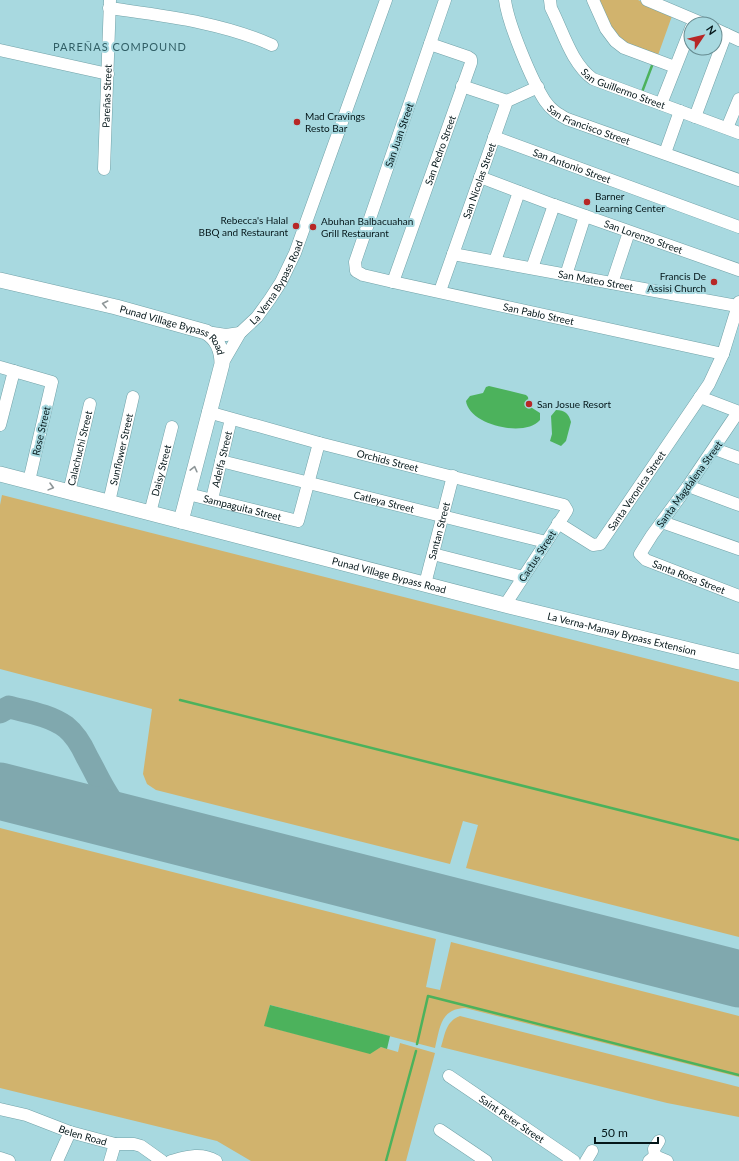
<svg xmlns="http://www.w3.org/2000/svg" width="739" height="1161" font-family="Lato,sans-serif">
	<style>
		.green { fill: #d1b36d }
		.water { fill: #4cb25c }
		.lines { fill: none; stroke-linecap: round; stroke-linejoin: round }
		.stream { stroke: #4cb25c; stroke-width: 2.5 }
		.taxiway { stroke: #80a8ae; stroke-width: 23 }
		.runway { stroke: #80a8ae; stroke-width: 57 }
		.minor-casing { stroke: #72a2a8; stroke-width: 13 }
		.major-casing { stroke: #72a2a8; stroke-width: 16 }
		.minor { stroke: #fff; stroke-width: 12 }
		.major { stroke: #fff; stroke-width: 15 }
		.oneway { stroke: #8e9698 }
		.poi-dot { fill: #b72726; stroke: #a8d9e0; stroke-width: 1.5 }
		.labels { text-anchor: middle; stroke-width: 4; stroke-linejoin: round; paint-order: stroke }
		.street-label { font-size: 10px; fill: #041619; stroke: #a8d9e0 }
		.poi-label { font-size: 10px; fill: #041619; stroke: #a8d9e0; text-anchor: start }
		.neighbourhood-label { font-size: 11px; letter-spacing: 1px; fill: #305e65; stroke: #a8d9e0 }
	</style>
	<rect width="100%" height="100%" fill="#a8d9e0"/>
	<!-- green -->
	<path class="green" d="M597,0H638L672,16L657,58L629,47L615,36Z
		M2,495L739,682V937L466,868L478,825L463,821L450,864L156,790L147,784L143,774L152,709L0,669V505Z
		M0,828L436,939L426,987L440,990L451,942L739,1016V1077L465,1008C440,1009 440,1028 435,1048L270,1005L265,1026L370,1053L381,1047L398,1052L400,1043L435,1053L406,1161H251L217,1141L0,1088Z
		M460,1016L739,1087V1117L667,1103L441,1047C445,1034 446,1021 460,1016Z"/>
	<!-- water -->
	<path class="water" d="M489,386L526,395L528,397L529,406L540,413V420C525,438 469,425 466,401L470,396L483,393L486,387Z
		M556,410C565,410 569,414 571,422L566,441L561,446L550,441L552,434L551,416Z
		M270,1005L390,1036L387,1049L381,1047L370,1054L264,1026Z"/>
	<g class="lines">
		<!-- stream -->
		<path class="stream" d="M642,92L653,63
			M180,700L739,840
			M417,1044L428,996L739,1075
			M386,1161L416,1051"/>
		<!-- taxiway -->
		<path class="taxiway" d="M0,712L9,707C28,712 49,715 66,727C76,735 82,746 87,757C108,795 111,814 154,831
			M0,804C21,819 46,812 70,809"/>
		<!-- runway -->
		<path class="runway" d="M0,791L739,979"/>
		<defs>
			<g id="minor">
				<path id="s1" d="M445,0L355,262L356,271L363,275L393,282L723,354"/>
				<path id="s2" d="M505,0C508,24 532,81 545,101C551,110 558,114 567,119L739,180"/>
				<path id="s3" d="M550,0L551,8C563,31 571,63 593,79L739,133"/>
				<path d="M593,0L606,29L615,41L624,48L675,67"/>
				<path d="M647,0L704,24"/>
				<path d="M109,8C164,16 221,22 272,45"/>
				<path d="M715,29L739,40"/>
				<path d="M0,50L108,74"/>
				<path d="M462,86L507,101"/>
				<path d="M661,104L691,28"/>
				<path d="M695,117L726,34"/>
				<path d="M727,128L739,99"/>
				<path id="s4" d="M494,137L739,227"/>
				<path d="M665,153L680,111"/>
				<path id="s5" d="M104,169L110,0"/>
				<path id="s6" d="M480,177L554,205L739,270"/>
				<path id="s7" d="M453,254L737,306"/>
				<path d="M495,261L519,192"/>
				<path d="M532,268L554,205"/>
				<path d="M566,275L585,216"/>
				<path id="s8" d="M393,282L471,63V59L468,57L430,44"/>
				<path d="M612,283L629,232"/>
				<path id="s9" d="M440,291L507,101L538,87"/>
				<path d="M206,332L226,335L240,333"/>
				<path id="s10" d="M222,364L240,333L257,317L270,299L281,282L295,253L386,0"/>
				<path d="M0,367L52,382L29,481"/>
				<path d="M700,397L739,412"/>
				<path id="s11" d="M208,412L319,443L564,505L567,510L566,512L505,605"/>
				<path id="s12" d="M738,412L688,486L652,535L640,554L646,560L739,596"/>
				<path d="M0,425L14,371"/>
				<path d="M715,449L739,458"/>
				<path id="s13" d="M221,461L546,542"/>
				<path d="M688,486L739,505"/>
				<path id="s14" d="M69,492L90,404"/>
				<path id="s15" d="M188,494L298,521L319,443"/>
				<path id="s16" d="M212,499L231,419"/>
				<path id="s17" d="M109,502L133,397"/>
				<path id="s18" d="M150,513L172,427"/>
				<path d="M662,522L739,549"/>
				<path id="s19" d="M558,523L593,545L600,544L709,384L723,354L739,302"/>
				<path d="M433,554L523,577"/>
				<path id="s20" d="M425,584L453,476"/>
				<path id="s21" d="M449,1076L574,1161"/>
				<path id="s22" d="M0,1109L26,1115L70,1132L115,1144H134L141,1146L162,1161"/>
				<path d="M440,1130L486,1161"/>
				<path d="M655,1156L654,1149L659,1141"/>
				<path d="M0,1158L9,1161"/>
				<path d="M57,1161L70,1132"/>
				<path d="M110,1161L115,1144"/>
				<path d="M171,1161C186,1157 201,1152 216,1161"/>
				<path d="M586,1161L592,1151"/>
				<path d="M649,1161L655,1156L667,1161"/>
			</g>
			<g id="major">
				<path id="s23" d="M0,280L116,307L206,332C218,339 222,350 222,364L181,521"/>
				<path id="s24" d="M0,474L505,605L739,662"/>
			</g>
		</defs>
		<!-- minor casing -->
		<use href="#minor" class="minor-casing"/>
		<!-- major casing -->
		<use href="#major" class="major-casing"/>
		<!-- minor -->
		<use href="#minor" class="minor"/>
		<!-- major -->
		<use href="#major" class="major"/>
	</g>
	<!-- one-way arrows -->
	<defs><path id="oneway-chevron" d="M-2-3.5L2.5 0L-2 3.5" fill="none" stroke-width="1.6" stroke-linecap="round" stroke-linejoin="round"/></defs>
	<g class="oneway">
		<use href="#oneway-chevron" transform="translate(105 304) rotate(-167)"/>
		<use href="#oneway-chevron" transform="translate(194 469) rotate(-76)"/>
		<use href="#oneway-chevron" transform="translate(51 487) rotate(15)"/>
	</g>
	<!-- markers -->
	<g class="poi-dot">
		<circle cx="297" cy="122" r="4"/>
		<circle cx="587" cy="202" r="4"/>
		<circle cx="296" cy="226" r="4"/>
		<circle cx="313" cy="227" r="4"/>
		<circle cx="714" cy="282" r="4"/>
		<circle cx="529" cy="404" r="4"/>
	</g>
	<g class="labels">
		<!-- street labels -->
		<g class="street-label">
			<text dy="4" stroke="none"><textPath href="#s3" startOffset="123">San Guillermo Street</textPath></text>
			<text dy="4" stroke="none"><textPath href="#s5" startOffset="73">Pareñas Street</textPath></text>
			<text dy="4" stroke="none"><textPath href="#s2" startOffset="160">San Francisco Street</textPath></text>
			<text transform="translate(399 135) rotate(-71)" y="4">San Juan Street</text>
			<text dy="4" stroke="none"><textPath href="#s8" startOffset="140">San Pedro Street</textPath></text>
			<text dy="4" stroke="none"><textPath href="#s4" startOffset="83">San Antonio Street</textPath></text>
			<text dy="4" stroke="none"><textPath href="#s9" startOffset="117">San Nicolas Street</textPath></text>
			<text dy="4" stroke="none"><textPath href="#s6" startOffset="174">San Lorenzo Street</textPath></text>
			<text dy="4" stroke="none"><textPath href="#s7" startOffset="145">San Mateo Street</textPath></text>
			<text dy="4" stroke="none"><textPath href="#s10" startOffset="99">La Verna Bypass Road</textPath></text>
			<text dy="4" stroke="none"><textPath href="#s1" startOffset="474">San Pablo Street</textPath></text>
			<text dy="4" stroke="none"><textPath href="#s23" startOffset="182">Punad Village Bypass Road</textPath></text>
			<text transform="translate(41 431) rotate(-77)" y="4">Rose Street</text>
			<text dy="4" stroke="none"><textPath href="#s14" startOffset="45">Calachuchi Street</textPath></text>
			<text dy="4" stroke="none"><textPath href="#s17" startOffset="54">Sunflower Street</textPath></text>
			<text dy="4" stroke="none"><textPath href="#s16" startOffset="41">Adelfa Street</textPath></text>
			<text dy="4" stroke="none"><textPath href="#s11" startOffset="186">Orchids Street</textPath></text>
			<text dy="4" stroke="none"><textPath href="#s18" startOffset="44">Daisy Street</textPath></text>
			<text transform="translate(689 484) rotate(-54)" y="4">Santa Magdalena Street</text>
			<text dy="4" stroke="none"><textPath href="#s19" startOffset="113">Santa Veronica Street</textPath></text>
			<text dy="4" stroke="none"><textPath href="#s13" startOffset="168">Catleya Street</textPath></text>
			<text dy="4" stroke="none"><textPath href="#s15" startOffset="56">Sampaguita Street</textPath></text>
			<text dy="4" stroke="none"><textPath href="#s20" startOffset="55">Santan Street</textPath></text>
			<text transform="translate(537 556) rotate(-57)" y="4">Cactus Street</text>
			<text dy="4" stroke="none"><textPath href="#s24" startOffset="402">Punad Village Bypass Road</textPath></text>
			<text dy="4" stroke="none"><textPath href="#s12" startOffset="227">Santa Rosa Street</textPath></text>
			<text dy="4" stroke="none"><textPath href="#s24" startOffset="642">La Verna-Mamay Bypass Extension</textPath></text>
			<text dy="4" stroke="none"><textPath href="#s21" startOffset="76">Saint Peter Street</textPath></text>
			<text dy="4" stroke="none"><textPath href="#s22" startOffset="87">Belen Road</textPath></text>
		</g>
		<!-- poi labels -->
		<g class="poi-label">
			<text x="305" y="120">Mad Cravings<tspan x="305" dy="12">Resto Bar</tspan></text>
			<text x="595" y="200">Barner<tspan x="595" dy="12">Learning Center</tspan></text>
			<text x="288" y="224" text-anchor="end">Rebecca's Halal<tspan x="288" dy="12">BBQ and Restaurant</tspan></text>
			<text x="321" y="225">Abuhan Balbacuahan<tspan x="321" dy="12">Grill Restaurant</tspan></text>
			<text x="706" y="280" text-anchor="end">Francis De<tspan x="706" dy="12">Assisi Church</tspan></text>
			<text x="537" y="408">San Josue Resort</text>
		</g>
		<!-- neighbourhood labels -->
		<g class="neighbourhood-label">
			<text x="120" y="51">PAREÑAS COMPOUND</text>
		</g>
	</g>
	<!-- north arrow -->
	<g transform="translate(703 36) rotate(55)"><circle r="19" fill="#a8d9e0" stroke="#668b90"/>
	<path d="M0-3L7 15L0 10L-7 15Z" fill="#b72726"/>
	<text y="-6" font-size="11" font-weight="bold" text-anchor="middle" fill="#041619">N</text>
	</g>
	<!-- scale -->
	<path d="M595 1137v6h63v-6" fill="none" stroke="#041619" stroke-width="2"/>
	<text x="601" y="1137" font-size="12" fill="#041619" stroke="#a8d9e0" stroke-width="3" paint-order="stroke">50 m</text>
</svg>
